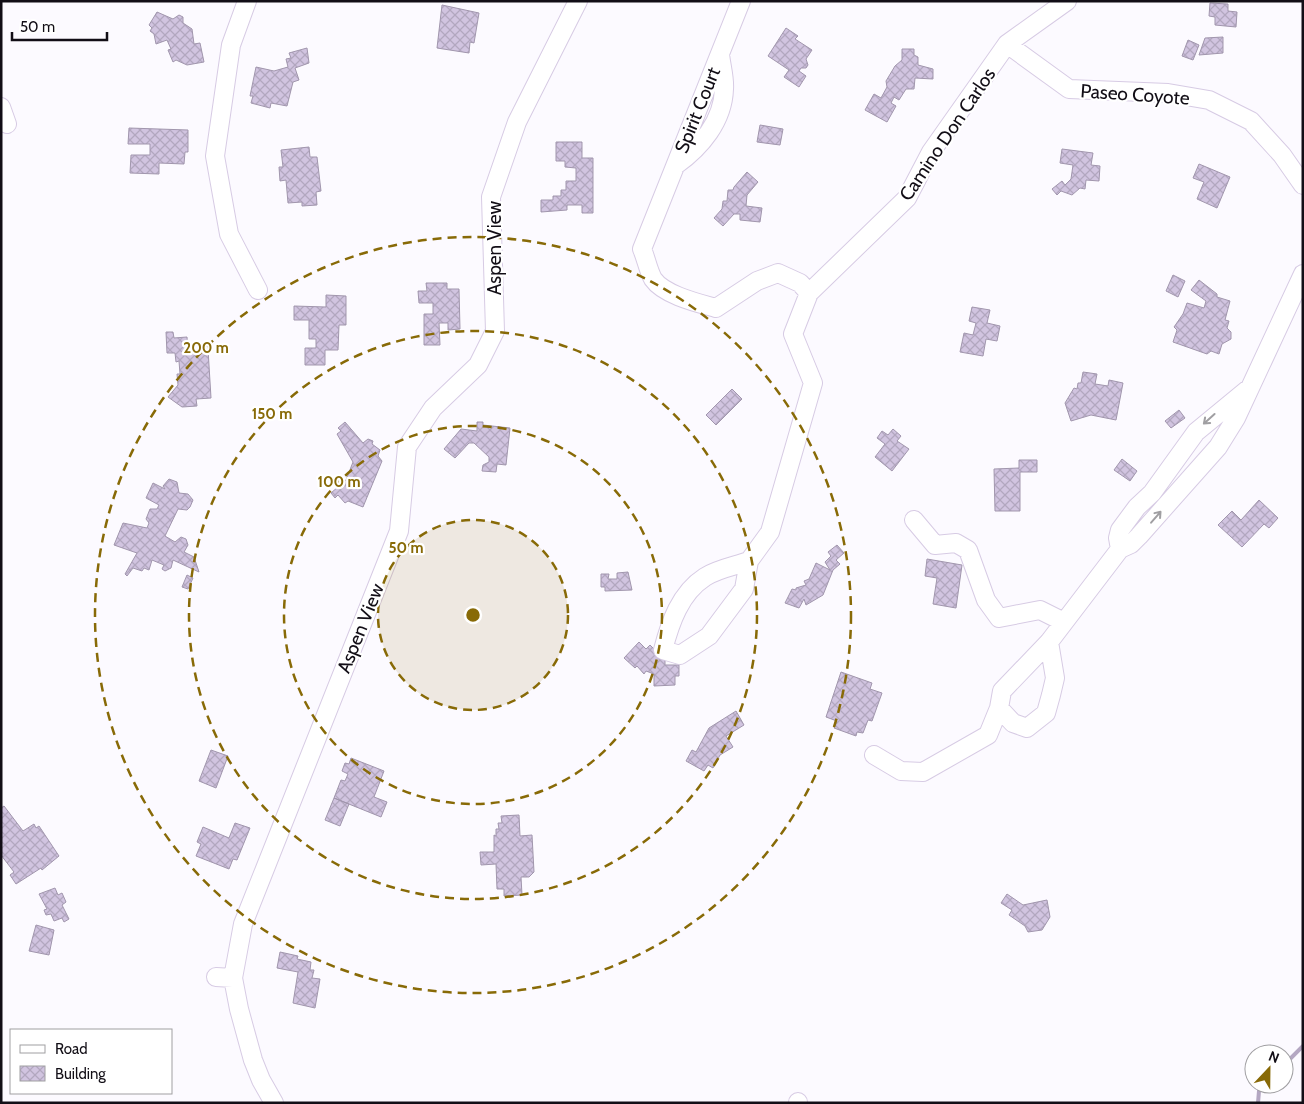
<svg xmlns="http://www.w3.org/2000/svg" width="1304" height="1104" font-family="Cabin,sans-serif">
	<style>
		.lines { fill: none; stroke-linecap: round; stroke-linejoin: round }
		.stream { stroke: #b4a7c2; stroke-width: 4 }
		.building { fill: url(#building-cross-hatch); stroke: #a196ad }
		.minor-casing { stroke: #d7cbe4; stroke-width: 20 }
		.minor { stroke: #fff; stroke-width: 18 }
		.oneway { stroke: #a09fa2 }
		.ring { fill: none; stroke: #886a07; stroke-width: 2.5; stroke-dasharray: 9 6 }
		.labels { text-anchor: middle; stroke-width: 4.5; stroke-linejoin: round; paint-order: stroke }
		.street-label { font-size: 19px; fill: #120e16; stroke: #fff }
		.centre { fill: #886a07; stroke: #fff; stroke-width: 2.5 }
		.ring-label { font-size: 15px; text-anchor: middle; font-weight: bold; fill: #886a07; stroke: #fff; stroke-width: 4.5; stroke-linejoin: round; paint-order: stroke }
	</style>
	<defs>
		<pattern id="building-cross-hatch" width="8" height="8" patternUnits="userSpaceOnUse" patternTransform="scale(1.25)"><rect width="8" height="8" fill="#d1c4e0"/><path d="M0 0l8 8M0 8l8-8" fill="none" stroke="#b2a7bf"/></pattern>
	</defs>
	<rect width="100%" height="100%" fill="#fcfaff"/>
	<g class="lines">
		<!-- stream -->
		<path class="stream" d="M1284,1065L1303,1046
			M1258,1103L1259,1091L1266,1084"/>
	</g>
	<!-- building -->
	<path class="building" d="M1210,3L1228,4V11L1237,12L1236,27L1215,25V17L1209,16Z
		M442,5L479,13L474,43L470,42L469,53L437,48Z
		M157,12L173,19L179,15L183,17V23L192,29L194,44L200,43L204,62L187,65L176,60L173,62L168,50L171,49L167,40L156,44L154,34L150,31L152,28L149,25Z
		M786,28L798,36L795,39L812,50L806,59L808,65L806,68H801L799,71L806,76L799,87L784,77L789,70L768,56Z
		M1223,37V53L1199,55L1205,38Z
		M1188,40L1199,45L1193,60L1182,56Z
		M307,48L309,63L295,68L299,80L293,82L287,106L271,103L270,108L251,103L253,96H250L256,67L274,71L288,67L286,59L291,58L289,53Z
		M902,49H914V55L918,57V65L933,69V79L915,78L914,89H906L899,100L894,97L891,103L896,106L887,122L865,110L874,94L881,98L887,87L886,81L895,66L902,60Z
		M760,125L783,129L780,145L757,142Z
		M129,128L188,130V152H185L184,164L159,163V174L130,173L131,155H150V144H128Z
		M556,142H582V158H593V213H582V205H567V210L541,212V200H553V196H561V190H566V181H576V168L565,167V161H556Z
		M309,147L310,157H317L321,191L316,192L317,205L302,206V202L288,203L286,180L280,181L279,167H283L281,150Z
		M1062,149L1093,153L1091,165L1100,166L1099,181L1086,180L1085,189L1080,188L1072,195L1061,191L1057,195L1052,189L1062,181L1065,185L1071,179L1073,165L1060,163Z
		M1199,164L1230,177L1217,208L1197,199L1204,182L1193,178Z
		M747,172L758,182L747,195L746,206L762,208L760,222L740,220V214H734L723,226L714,218L722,209L723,201H727L728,190H733L734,187Z
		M1173,275L1185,281L1178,297L1166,291Z
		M1199,280L1217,294V297L1230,301L1225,320L1229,321L1227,328L1231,332V339L1222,344L1219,354L1211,351L1207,354L1173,342L1177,330L1174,327L1183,314L1187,303L1204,308L1206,301L1191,290Z
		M426,283H447V289H459L460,329L448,330V323H439L440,345H424V314H433V303H419L418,291H427Z
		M326,295L346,296V325H339L338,350H325V365H305V348H316V339H309V320H294V306L326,307Z
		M972,307L990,310L987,323L1000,326L997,341L986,339L983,356L960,352L964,333L973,335L976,323L969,321Z
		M166,332H173L174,338L187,337L188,351L208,349L211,398L196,399L197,406L182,407L168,397L178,385L177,374H180L179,361L176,362L175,353H167Z
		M1083,372L1097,374L1095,384L1108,386L1109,380L1123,383L1116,420L1091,415L1071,421L1065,403L1074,388L1077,389L1078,383H1081Z
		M732,389L742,399L716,425L706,415Z
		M1179,410L1185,418L1171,428L1165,421Z
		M345,422L363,443L368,439L373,441L372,444L380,450L378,456L382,461L363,507L348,501L345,503L338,495L335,498L331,493L346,480L353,462L337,434L341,431L338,428Z
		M477,422H483V425L510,428L506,465L497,464L496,472L482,471L483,465L489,462V457L474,443H469L455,458L444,449L461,429L477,431Z
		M893,429L901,436L897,441L909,449L892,471L875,457L885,444L877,438L882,431L888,435Z
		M1122,459L1137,471L1130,481L1114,470Z
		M1019,460H1037V472H1020V511H995L994,469L1019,468Z
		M169,479L177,482L179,493L188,494L193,500L190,507L187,510L178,509L165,536L175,542L181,537L186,539L188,545L184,552L194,557L199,572L173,560L171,568L165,571L162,569L164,565L152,560L149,570L144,568L142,571L133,568L127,576L125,574L137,553L114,545L123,523L147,528L149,523L146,519L150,509H157L159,505L146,498L153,483L165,489L163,486Z
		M1259,500L1278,518L1269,528L1264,524L1242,547L1218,525L1232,511L1241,520Z
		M837,545L844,553L836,560L840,564L833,570L823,595L806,605L804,599L799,608L785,603L792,589L796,590V588L806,585L804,581L809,579L816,563L830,570L825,562L831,556L828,552Z
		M927,559L962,565L956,608L933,604L937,578L925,576Z
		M628,572L632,590L605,591V587H601V574H609L608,579H617V573Z
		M187,575L193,578L188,589L182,587Z
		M639,642L646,649L650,645L665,660V665H679V676H675V685L654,686V674L646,671L644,674L637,666L635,668L624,658Z
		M841,672L872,683L870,689L882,693L872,721L868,720L863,733L857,732L856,736L834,728L837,721L826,717Z
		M736,711L744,725L726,736L733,747L720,755L713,768L708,765L704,771L686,761L692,750L696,752L709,728Z
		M211,750L228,756L216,788L199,781Z
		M351,758L384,771L374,797L387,802L381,817L334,798L341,780L345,781L348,774L342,771L345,763L349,764Z
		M334,798L349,804L340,826L325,820Z
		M4,806L23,831L34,824L36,828L39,826L59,856L42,870L41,868L16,884L10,875L14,872L1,855V808Z
		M519,815L520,836L532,835L534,872L529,877H521L522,895L504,896V889H497L496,864L481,865L480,852H494V835L496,836V829H499L498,823H502L501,816Z
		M235,823L250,828L237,860L233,859L229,869L196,856L201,844L197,842L203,827L229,838Z
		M55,888L58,895L62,893L66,902L62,905L69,919L64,922L62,918L54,921L51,914L46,915L44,910L47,909L39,894Z
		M1007,894L1023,905L1047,900L1050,917L1042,930L1028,932L1025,926L1009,915L1012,910L1001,903Z
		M36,925L54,930L49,955L29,951Z
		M280,952L298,956L297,959L311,962L310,970H314L312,978L320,979L315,1008L293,1003L298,972L277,968Z"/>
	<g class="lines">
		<defs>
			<path id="minor" d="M247,1L231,45L215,156L229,234L258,290
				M741,1L642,249C646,258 648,270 653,279C664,295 698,303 716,308L757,281L778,273L800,283L809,293
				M1007,44L1069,89L1168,93L1209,100L1251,121L1282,155L1303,185
				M1,107L7,124
				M676,165C701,147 723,121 724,89C725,78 721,65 720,54
				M914,520L935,545L956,543L968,550L986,600L999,618L1040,610L1064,622
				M1120,549L1118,538L1120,530L1137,507L1152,493L1196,432L1247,390
				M749,561C735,566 717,569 705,577C680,593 670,623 663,650L680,655L709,636L744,589L749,561L770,532L813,383L793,334L809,293L907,198L931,152L1007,44L1067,1
				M999,708L1013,723L1027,728L1046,713L1051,695L1055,678L1049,642
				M874,755L901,771L923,772L988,735L999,708L1002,691L1049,642L1120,549L1131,544L1139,536L1218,447L1236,418L1303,274
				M216,977L233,978
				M274,1103L261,1080L253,1060L239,1009L233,978L243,924L399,531L407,447L433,408L478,365L495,331L491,197L517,122L578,1
				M798,1103V1102"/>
		</defs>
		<!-- minor casing -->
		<use href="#minor" class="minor-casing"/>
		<!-- minor -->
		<use href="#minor" class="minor"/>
	</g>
	<!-- one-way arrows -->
	<defs><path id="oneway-shaft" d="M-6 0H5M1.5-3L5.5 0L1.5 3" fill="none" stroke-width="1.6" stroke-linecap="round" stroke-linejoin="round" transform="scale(1.25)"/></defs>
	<g class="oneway">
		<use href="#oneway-shaft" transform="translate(1209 419) rotate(138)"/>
		<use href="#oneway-shaft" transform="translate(1156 517) rotate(-49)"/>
	</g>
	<!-- distance rings -->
	<circle cx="473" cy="615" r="95" fill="#886a07" fill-opacity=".12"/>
	<g class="ring">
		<circle cx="473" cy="615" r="95"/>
		<circle cx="473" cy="615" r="189"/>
		<circle cx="473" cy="615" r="284"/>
		<circle cx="473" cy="615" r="378"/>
	</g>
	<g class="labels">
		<!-- street labels -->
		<g class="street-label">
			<text transform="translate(1135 94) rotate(4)" y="7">Paseo Coyote</text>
			<text transform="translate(697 110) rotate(-68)" y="7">Spirit Court</text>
			<text transform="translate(947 134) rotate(-56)" y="7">Camino Don Carlos</text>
			<text transform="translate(494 248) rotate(-90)" y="7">Aspen View</text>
			<text transform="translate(360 628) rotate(-68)" y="7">Aspen View</text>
		</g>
	</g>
	<circle cx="473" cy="615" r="8" class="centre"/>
	<g class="ring-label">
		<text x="206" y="353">200 m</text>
		<text x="272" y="419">150 m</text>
		<text x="339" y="487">100 m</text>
		<text x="406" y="553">50 m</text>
	</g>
	<!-- border -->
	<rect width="1304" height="1104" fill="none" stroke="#120e16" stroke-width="5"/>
	<!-- legend -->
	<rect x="10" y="1029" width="162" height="65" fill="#ffffff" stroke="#a09fa2"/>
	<rect x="20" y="1045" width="25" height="8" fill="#ffffff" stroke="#a09fa2"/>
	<text x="55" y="1054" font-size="15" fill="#120e16">Road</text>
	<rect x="20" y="1066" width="25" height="15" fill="url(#building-cross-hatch)" stroke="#a09fa2"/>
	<text x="55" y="1079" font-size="15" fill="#120e16">Building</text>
	<!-- north arrow -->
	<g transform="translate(1269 1069) rotate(22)"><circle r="24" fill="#ffffff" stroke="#a09fa2"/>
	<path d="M0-4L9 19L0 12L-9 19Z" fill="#886a07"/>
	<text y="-8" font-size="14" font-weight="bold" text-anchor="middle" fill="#120e16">N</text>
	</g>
	<!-- scale -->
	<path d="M12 32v8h95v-8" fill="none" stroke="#120e16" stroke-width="2.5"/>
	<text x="20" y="32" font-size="15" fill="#120e16" stroke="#ffffff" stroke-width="4" paint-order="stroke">50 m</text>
</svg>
